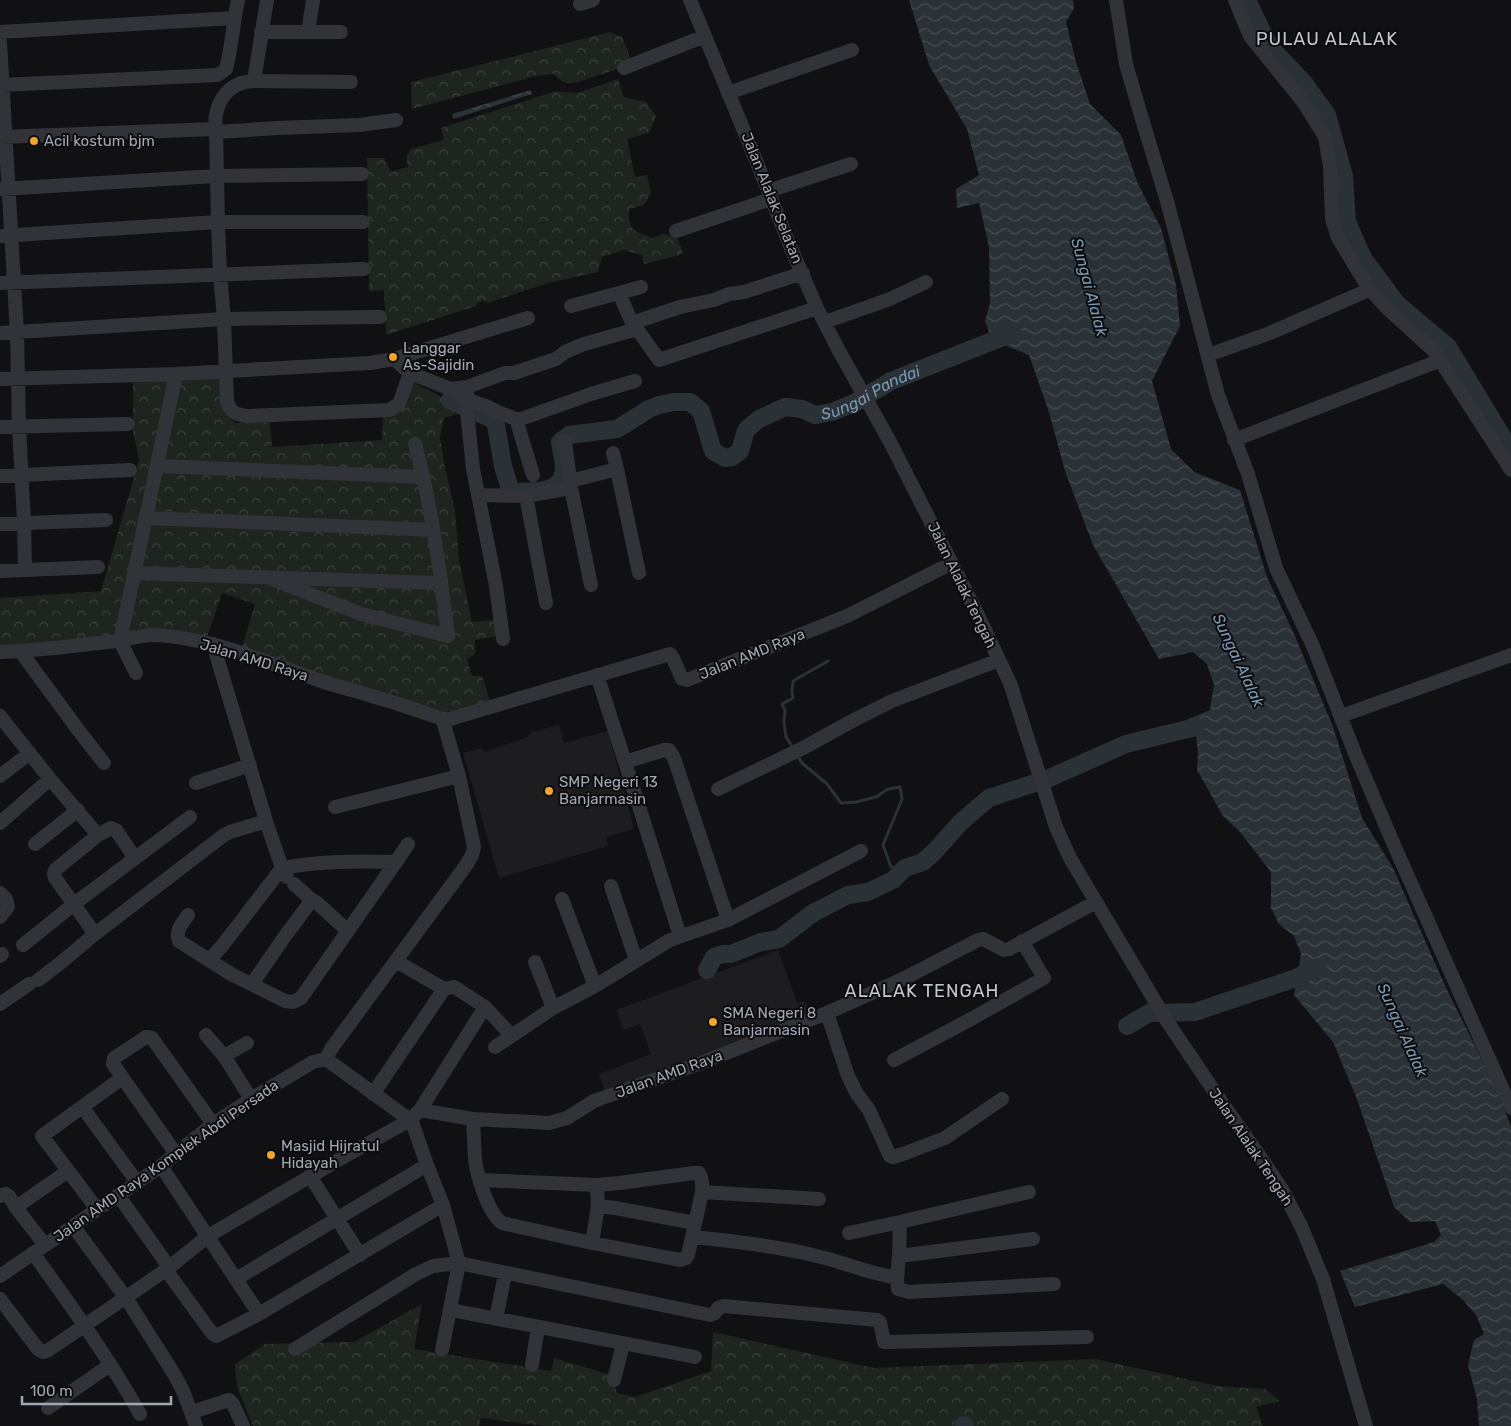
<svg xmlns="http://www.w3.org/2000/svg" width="1511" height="1426" font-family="Rubik,sans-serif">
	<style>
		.built { fill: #1d1d20 }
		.forest { fill: url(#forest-crowns) }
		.water { fill: url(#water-waves) }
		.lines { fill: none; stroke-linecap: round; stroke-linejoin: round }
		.stream { stroke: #2a3238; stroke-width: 3 }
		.river { stroke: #2a3238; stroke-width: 18 }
		.minor { stroke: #323338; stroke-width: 14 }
		.poi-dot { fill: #f0a62c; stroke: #0c0c0e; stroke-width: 2 }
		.labels { text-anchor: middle; stroke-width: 4; stroke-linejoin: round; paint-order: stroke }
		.poi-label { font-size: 15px; fill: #a2a8b3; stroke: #0c0c0e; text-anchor: start }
		.street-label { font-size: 15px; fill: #a2a8b3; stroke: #0c0c0e }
		.water-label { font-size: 16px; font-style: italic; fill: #7998af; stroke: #0c0c0e }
		.quarter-label { font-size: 18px; letter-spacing: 1px; fill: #c3c7cf; stroke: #0c0c0e }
	</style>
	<defs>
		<pattern id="forest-crowns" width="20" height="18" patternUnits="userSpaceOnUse" patternTransform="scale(1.25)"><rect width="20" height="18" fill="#1d251e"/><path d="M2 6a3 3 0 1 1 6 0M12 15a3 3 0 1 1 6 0" fill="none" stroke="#3b423c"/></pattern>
		<pattern id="water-waves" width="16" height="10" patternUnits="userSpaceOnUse" patternTransform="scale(1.25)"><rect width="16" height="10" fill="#2a3238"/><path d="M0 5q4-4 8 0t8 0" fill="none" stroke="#464d52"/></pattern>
	</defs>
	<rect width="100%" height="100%" fill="#111113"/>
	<!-- built -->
	<path class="built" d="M559,725L564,743L608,731L634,829L606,837L608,846L499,878L463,753L482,748L484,752L525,738L532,732Z
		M778,950L797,1003L805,1001L812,1019L607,1096L599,1074L651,1054L640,1024L624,1030L616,1010Z"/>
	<!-- forest -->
	<path class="forest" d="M610,32L622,37L633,64L575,83L563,82L553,74L536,76L412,109L411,82Z
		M618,79L624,97L646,102L656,116L649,133L627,139L635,177L647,175L651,193L644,205L629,209V221L633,230L652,238L664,234L678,239L683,254L644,264L642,255L624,250L602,257L598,272L548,283L488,303L484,300L477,303L476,306L386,335L384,290L369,291L367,158H384L391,172L408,167L406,156L411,149L444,140L441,128L556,91L577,93Z
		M223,378V401L225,414L235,423L270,421L272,447L382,440L383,417L413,382L457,405L460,413L444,418L440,438L445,468L455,511L459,559L472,622L495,620L497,636L475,640V654L467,659L472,676H482L491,704L453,717L242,648L255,604L222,593L206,640L0,647V598L101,591L139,460L133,431V380Z
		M422,1304L414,1349L551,1371L554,1358L611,1375L617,1393L635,1397L711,1371L713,1332L874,1368L1095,1359L1218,1386L1265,1389L1280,1401L1256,1407L1263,1426H545L481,1418L479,1426H253L237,1387L235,1364L265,1344L354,1342Z"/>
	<!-- water -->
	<path class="water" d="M909,0H1073L1074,8L1066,22L1076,62L1090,104L1121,135L1138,184L1161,228L1176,285L1180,326L1152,381L1171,449L1194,472L1240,490L1267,577L1295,636L1333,727L1362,818L1393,868L1446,988L1488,1072L1511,1126V1426H1479L1477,1399L1468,1365L1474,1340L1484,1334L1476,1315L1463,1300L1443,1284L1355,1307L1340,1271L1434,1242L1441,1235L1435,1221L1410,1222L1394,1207L1357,1099L1333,1042L1294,995L1301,954L1294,936L1279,924L1271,908V872L1240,832L1223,816L1197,770L1198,755L1196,736L1173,739L1172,726L1210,710L1214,685L1207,664L1193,652L1159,659L1093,545L1065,471L1049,412L1029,355L992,340L985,321L990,303L989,247L979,203L957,208L956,189L979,175L967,129L929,65Z
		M531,90L532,94L453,119L452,114Z"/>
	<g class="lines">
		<!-- stream -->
		<path class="stream" d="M794,749L786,737L784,722L785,710L782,704L793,698L792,692L793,681L828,661
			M797,755L802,763L827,784L841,803L856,802L876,797L888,789L900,787L902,799L883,845L891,867L905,868"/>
		<!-- river -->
		<g class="river">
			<path d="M1247,0L1269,46L1304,83L1327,115L1344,176L1347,222L1363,258L1397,304L1448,347L1511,451"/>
			<path id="s1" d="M450,400L492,419L496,425L503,466L511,492C532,491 565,496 564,466C563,458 561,450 560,442L569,435L617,429L649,409L659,405L674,402H690L701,411L713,451L725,458L732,457L740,451L746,430L759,419L785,407L802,409L815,415L832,412L856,402L891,381L1013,333"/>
			<path d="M707,970L714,957L723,954H731L761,942L779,939L813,913L848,895L868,892L893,880L905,868L923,862L935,851L961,822L989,798L1047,779L1126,744L1196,727"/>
			<path d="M1127,1026L1149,1013L1195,1012L1296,978L1317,967"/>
			<path d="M964,1425L965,1426"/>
		</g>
		<!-- minor -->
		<path class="minor" d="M690,0L747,138L793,253L817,308L838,349L889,440L975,609L1010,683L1056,827L1070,858L1165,1018L1216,1094L1272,1174L1283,1191L1302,1228L1323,1279L1366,1426
			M1116,0L1126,64L1142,119L1167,201L1218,395L1248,474L1276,568L1313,646L1356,756L1394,845L1511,1108
			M1235,0L1250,36L1304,103L1325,137L1330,167L1332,219L1338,238L1368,287L1386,307L1434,351L1511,470
			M580,4L593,0
			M0,32L234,18
			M261,32H341
			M308,32L313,0
			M0,42L17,333L19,426L24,522L25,570
			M624,68L705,36
			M254,81L267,0
			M351,82L254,81C226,82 212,106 216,132L278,128L359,125L396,120
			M0,85L218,75L226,69C232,46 233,23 238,0
			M728,93L852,50
			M216,132L218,222L220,274L224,319L227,402C232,414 237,415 249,416L389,410L399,404L410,373
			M0,137L215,129
			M1,189L216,176L362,174
			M768,191L851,164
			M676,231L771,199
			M0,236L218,222H363
			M0,283L364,269
			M619,293L641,287
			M571,306L619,293L632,323L637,329
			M825,322L890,299L926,282
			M632,323L680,307L714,300L729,294L744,292L803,273
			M0,333L224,319L380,317
			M1208,355L1270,333L1371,289
			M394,359L528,318
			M0,379L176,374L370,363L394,359L410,373L451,389L466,399L486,406L498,412L516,419L533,475
			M451,389L467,387L505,373H514L556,359L565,352L584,344L637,329L659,360L817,308
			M467,391V411L473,469L496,586L503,639
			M516,419H521L591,394L635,381
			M0,427L128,424
			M1234,440L1441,360
			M565,441L571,488
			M157,466L424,477
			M617,469L639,573
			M0,476L130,470
			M570,481L617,469L613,453
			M478,495L526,496L571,488L591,585
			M526,496L546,603
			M146,518L433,530
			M0,524L106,520
			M0,571L98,567
			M134,573L441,583
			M267,577L361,614L448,636C440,572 432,507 415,444
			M213,644L266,821L282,868C320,861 358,861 396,862L408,844
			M0,652C39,651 78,645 117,641C129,639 140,635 154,635C211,637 268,663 321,681C339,687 357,691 375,697C397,703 419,711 440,718L443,721L459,776L474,847L472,855L467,864L331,1049L326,1059L313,1062L251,1099L213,1124L161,1166L0,1276
			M21,652L79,731L104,763
			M136,673L120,641L176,374
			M597,675L625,762L664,750H669L674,758L728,920
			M0,716L50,779L98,835
			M1341,716L1511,655
			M443,721L670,654L673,658L682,679L687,680L847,616L952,563
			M625,762L680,936
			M0,776L30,753
			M196,783L250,765
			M718,789L803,748L854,720L892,701L999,660
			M335,807L459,776
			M0,823L50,779
			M35,844L78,810
			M294,884L313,901
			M611,886L636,960
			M0,893L6,899L8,907L0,917
			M562,899L595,986
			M188,915C182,924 175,930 179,941L231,974L285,1001L293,1002L301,998L396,862
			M95,934L55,878L54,874L55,870L98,835L111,828L116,830L135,858
			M23,945L74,904L190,817
			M0,956L2,954
			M209,960L222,946L282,868L287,877
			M535,962L553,1008
			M38,980L58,965L95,934L224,835L230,832L266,821
			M252,984L285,936L309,904L313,901L316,902L348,931
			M0,1004L29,984
			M485,1007L511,1035
			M827,1013L848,1076L857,1094L869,1110L890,1156L893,1157L903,1154L945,1138L1002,1099
			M206,1035L224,1056L251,1099
			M495,1047L553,1008L595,986L670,940L728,920L861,851
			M224,1056L247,1043
			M326,1059L410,1120
			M894,1060L973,1018L1044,978L1022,941
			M373,1094L444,989
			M420,1110L473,1119L549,1123L567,1118L594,1101L701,1063L827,1013L901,980L978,940L983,939L1004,950L1009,949L1096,902
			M86,1112L137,1182
			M473,1119C474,1132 474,1146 475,1159C477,1176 488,1213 502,1223L592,1243L680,1260L686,1258L688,1255L702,1192C702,1185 703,1179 699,1173H694L619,1183L597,1185L480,1180
			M176,1154L113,1064L114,1058L146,1037L152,1038L213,1124
			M161,1166L259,1314L443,1205L427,1165
			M310,1176L360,1255
			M702,1192L819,1199
			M118,1195L169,1267
			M0,1196L6,1194L9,1196L17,1209
			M598,1206L615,1208L695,1223
			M97,1209L42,1136L122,1078
			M73,1226L126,1298L174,1374L183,1391L196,1426
			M849,1233L900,1222
			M693,1237C734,1241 777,1246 817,1256C843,1262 868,1273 894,1277L897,1280L898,1289L909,1292L1054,1284
			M592,1243L598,1206L597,1185
			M45,1245L17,1209L19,1205L68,1171
			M33,1253C71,1306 109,1358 140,1414
			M899,1256L1033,1239
			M166,1270L211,1332L216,1336L259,1314
			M236,1279L427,1165L411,1119
			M897,1280L899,1256L900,1222L1029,1192
			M0,1299L38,1349L43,1352L47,1351L166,1270L208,1236L340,1159L410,1120L420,1110L485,1007L456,988L453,987L444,989L396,961
			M451,1310L695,1357
			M496,1319L505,1274
			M295,1349L416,1274L433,1266L459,1263L443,1205
			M442,1350L459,1263L710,1315L715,1313L718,1308L724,1306L877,1320L880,1322L884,1342H888L1087,1337
			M532,1365L538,1327
			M614,1380L623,1344
			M48,1408L110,1365
			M192,1412L229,1400L233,1404L243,1426"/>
	</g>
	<!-- markers -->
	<g class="poi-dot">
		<circle cx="34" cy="141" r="5"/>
		<circle cx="393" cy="357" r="5"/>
		<circle cx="549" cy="791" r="5"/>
		<circle cx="713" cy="1022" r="5"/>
		<circle cx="271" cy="1155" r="5"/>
	</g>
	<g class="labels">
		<!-- poi labels -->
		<g class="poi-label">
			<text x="44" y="146">Acil kostum bjm</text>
			<text x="403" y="353">Langgar<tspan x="403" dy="17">As-Sajidin</tspan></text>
			<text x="559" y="787">SMP Negeri 13<tspan x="559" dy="17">Banjarmasin</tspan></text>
			<text x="723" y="1018">SMA Negeri 8<tspan x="723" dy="17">Banjarmasin</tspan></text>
			<text x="281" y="1151">Masjid Hijratul<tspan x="281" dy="17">Hidayah</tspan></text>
		</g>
		<!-- street labels -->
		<g class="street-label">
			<text transform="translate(772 198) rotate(68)" y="5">Jalan Alalak Selatan</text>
			<text transform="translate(962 585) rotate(64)" y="5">Jalan Alalak Tengah</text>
			<text transform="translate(752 654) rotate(-22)" y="5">Jalan AMD Raya</text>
			<text transform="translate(254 660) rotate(17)" y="5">Jalan AMD Raya</text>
			<text transform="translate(669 1074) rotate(-20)" y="5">Jalan AMD Raya</text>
			<text transform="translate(1251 1147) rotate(56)" y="5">Jalan Alalak Tengah</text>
			<text transform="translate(166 1161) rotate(-35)" y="5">Jalan AMD Raya Komplek Abdi Persada</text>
		</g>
		<!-- water labels -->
		<g class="water-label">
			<text transform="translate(1090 287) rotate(75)" y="6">Sungai Alalak</text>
			<text dy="6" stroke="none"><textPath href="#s1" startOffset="600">Sungai Pandai</textPath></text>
			<text transform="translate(1239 660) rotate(65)" y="6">Sungai Alalak</text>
			<text transform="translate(1403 1030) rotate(66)" y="6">Sungai Alalak</text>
		</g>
		<!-- quarter labels -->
		<g class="quarter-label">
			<text x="1327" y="45">PULAU ALALAK</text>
			<text x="922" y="997">ALALAK TENGAH</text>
		</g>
	</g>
	<!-- scale -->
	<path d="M22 1396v8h149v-8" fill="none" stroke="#a2a8b3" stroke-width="2.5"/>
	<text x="30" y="1396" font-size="15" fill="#a2a8b3" stroke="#0c0c0e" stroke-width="4" paint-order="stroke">100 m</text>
</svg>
